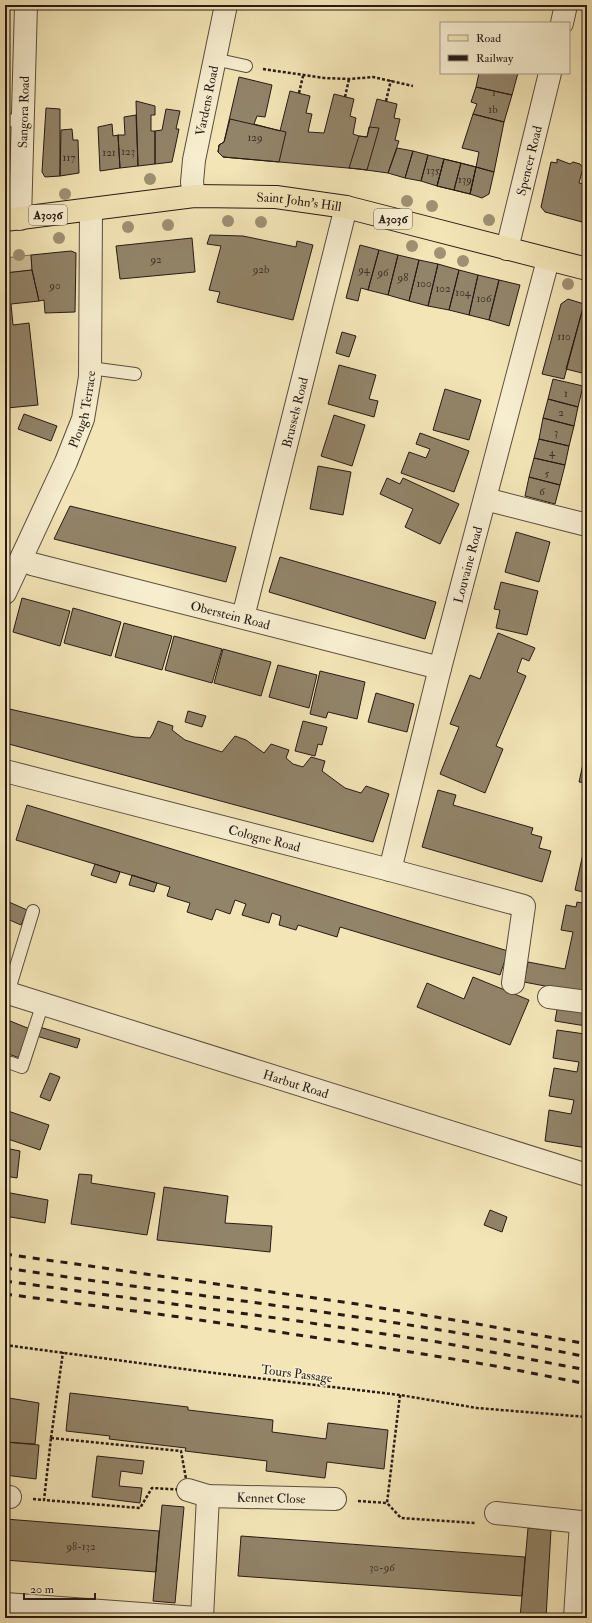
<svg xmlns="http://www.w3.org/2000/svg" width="592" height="1623" font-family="'IM FELL Double Pica',serif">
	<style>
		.green { fill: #d0c29b; stroke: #7c6e58 }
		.building { fill: #928469; stroke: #281a15 }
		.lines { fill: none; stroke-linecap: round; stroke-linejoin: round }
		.service-casing { stroke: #5b4d3d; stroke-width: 14 }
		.minor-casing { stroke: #5b4d3d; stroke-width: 24 }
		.primary-casing { stroke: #281a15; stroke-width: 24 }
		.path { stroke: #281a15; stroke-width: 2.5; stroke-dasharray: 3 2; stroke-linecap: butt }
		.service { stroke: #f7eed0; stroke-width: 12 }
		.minor { stroke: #f7eed0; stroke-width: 22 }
		.primary { stroke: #f3e5b6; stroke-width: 22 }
		.rail { stroke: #281a15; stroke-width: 3; stroke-dasharray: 7 7; stroke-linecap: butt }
		.tree { fill: #9f9173 }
		.labels { text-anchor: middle; stroke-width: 3; stroke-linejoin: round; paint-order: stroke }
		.number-label { font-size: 11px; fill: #42342a }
		.shield { fill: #f7eed0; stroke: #665a4d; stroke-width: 1 }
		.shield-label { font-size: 12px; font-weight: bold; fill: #281a15 }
		.street-label { font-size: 13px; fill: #281a15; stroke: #f7eed0 }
	</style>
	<rect width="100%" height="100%" fill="#f3e5b6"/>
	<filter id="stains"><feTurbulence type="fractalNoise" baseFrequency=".005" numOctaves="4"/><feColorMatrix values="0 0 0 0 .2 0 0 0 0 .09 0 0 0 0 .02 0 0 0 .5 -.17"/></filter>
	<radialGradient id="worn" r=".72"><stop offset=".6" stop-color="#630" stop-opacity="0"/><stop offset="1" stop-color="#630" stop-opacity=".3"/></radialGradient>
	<!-- green -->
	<path class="green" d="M31,255L32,270L5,273V258Z"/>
	<!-- building -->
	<path class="building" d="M479,73H518L512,95L476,87Z
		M239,77L272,85L265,117L257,116L254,124L280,131L290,91L310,96L306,113L312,114L308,132L324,133L334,94L354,99L350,116L356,118L353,134L359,136L367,137L377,99L397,104L394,118L400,119L395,140L399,141L388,173L359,169L223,157L218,152L219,145L224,142Z
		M476,87L512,95L504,122L473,114L477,104L471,102Z
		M136,101L155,106V115H151V131H155V164L138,166Z
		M46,108L60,109V176L45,177L42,172Z
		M166,109L180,111L176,129H179L172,162L155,164V131L162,130Z
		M473,114L504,122L494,172L476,167L479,152L462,148Z
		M136,115L138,166L120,168L118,135H125L124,117Z
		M230,119L286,132L279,162L223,157L218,152L219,145L224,142Z
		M112,124L113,136L118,135L120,168L100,171L98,127Z
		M369,127L379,128L367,170L349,168L359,136L367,137Z
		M72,129L73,140H78L79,173L60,176L61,130Z
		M397,148L413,151L405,178L388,173Z
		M413,151L428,155L421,181L405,178Z
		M428,155L444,159L437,186L421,181Z
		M444,159L476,167L470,194L437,186Z
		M444,159L461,163L454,190L437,186Z
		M557,159L570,164L573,162L580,164L583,168L579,183L587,185V204L582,222L545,212L541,207L551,162L557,163Z
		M461,163L476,167L470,194L454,190Z
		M476,167L494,172L489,194L482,198L470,194Z
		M587,204V223L582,222Z
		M210,235L243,236L296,247L297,241L313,245L293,320L217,302L220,292L209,290L221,246L207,244Z
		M192,238L195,272L120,279L116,246Z
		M360,245L379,250L368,290L361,288L358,301L346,298Z
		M379,250L398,255L388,295L368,290Z
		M71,251L76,253L75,312L45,313L44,300L39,301L32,270L31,255Z
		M398,255L419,260L409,301L388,295Z
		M419,260L438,264L428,306L409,301Z
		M438,264L459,270L449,310L428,306Z
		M32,270L39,301L11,304L13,325L29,323L38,405L7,408L5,397V273Z
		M459,270L478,275L469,315L449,310Z
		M478,275L499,280L489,320L469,315Z
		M499,280L520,285L509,326L489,320Z
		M568,299L584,304L564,379L542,374L561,304Z
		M584,304L587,305L586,374L566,369Z
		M342,332L356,336L349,357L336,353Z
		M339,365L376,375L369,399L378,401L374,417L328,404Z
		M553,379L583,386L578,407L548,399Z
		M445,389L481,400L469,440L433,430Z
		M548,399L578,407L574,426L543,418Z
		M24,414L57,426L51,441L18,429Z
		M334,415L365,425L352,466L321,456Z
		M543,418L574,426L569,446L539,439Z
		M420,433L469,451L454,492L401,473L409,452L426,458L430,449L416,444Z
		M539,439L569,446L565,465L534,458Z
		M534,458L565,465L560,485L529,477Z
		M318,466L351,472L343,515L310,509Z
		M529,477L560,485L555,504L525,496Z
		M387,478L400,484L403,478L459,504L440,544L405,527L413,509L380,494Z
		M70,506L236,547L226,582L54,539Z
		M516,532L550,542L539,582L505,572Z
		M280,557L436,602L425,639L269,592Z
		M501,582L538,591L527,635L496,628L500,610L494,609Z
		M22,598L70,611L60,646L13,632Z
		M73,608L121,622L111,656L64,643Z
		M124,623L172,636L162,670L115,657Z
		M498,633L535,648L529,661L522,658L517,672L526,676L496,746L503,749L485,793L440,774L459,727L450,724L470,675L480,679Z
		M174,636L222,649L212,683L165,670Z
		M223,649L271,662L261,696L214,683Z
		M278,665L317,675L309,708L269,697Z
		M320,671L365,682L357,719L328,712L326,718L310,714Z
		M376,693L414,704L407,732L368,722Z
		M5,708L134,737L150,738L153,733L158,721L173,726L172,730L185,740L222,752L235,736L246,740L264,753L271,744L289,750L286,758L293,764L303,767L311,757L325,761L322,771L345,788L361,793L366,786L389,794L373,842L5,743Z
		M188,711L206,716L202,727L185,722Z
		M303,721L327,727L322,745L318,744L315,756L295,751Z
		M585,755H587V783L579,782Z
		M438,790L456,795L453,805L533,828L531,834L542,837L539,848L551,851L542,882L422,847Z
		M27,805L508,951L500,975L340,927L337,937L298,925L296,930L279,925L281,916L272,913L269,923L242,915L246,904L235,900L230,914L216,909L212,920L187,912L190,903L167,896L170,887L16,840Z
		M586,840H587V893L575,890Z
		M95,864L120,872L116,883L91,875Z
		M132,875L157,883L154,892L129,885Z
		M9,902L27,910L21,925L5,918V911Z
		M577,902L587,904V994L524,982L528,962L565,969L573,932L561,930L566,905L576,907Z
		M473,977L529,1000L510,1045L417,1007L427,983L464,999Z
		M558,1004L587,1009V1148L545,1141L549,1110L571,1114L574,1100L549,1096L554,1068L577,1072L579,1062L553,1058L557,1030L585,1034L586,1026L555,1021Z
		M10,1021L30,1029L20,1058L5,1053V1036Z
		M36,1026L80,1039L77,1048L33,1035Z
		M50,1073L60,1077L50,1101L40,1097Z
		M5,1110L49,1125L40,1150L5,1138Z
		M5,1148L20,1151L17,1178L5,1176Z
		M79,1174L92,1175L91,1183L155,1193L147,1235L71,1224Z
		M164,1187L228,1196L225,1223L272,1226L270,1252L157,1240Z
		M5,1192L48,1200L45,1223L5,1216Z
		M490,1210L507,1217L502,1232L484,1225Z
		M70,1393L188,1407V1410L273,1420L272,1432L326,1439L328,1423L388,1430L384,1469L327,1462L325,1478L266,1471L267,1461L185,1451L186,1448L109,1439L110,1436L66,1431Z
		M9,1398L39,1403L35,1444L5,1442Z
		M5,1442L39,1445L36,1479L5,1475Z
		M97,1456L144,1461L142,1474L121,1471L119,1486L142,1488L140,1503L92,1497Z
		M162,1505L184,1507L175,1603L153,1601Z
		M5,1519L159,1531L156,1572L5,1560Z
		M528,1528L551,1530L546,1618H520Z
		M241,1536L525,1557L522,1596L238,1576Z"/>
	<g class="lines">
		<defs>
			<path id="service" d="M214,59L246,66
				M5,120L22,121
				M90,368L135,374
				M8,993L33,911
				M11,1063L22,1067L43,1003"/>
			<g id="minor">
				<path d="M562,23L566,5"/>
				<path id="s1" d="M194,196L192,182L194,160L226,5"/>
				<path id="s2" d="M20,219L26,5"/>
				<path id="s3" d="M507,249L550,73"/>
				<path d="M485,499L587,525"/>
				<path id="s4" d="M21,559L32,564L440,668"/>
				<path id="s5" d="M5,593L66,462L83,419L90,377L91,210"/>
				<path id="s6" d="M243,617L346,207"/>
				<path id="s7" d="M5,771L390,870L524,906L513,983"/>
				<path id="s8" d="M390,870L440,668L548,260"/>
				<path id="s9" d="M5,992L587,1175"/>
				<path d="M549,997L587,1002"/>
				<path id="s10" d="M188,1490L208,1496L335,1499"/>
				<path d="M5,1497H10"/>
				<path d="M496,1513L581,1522L575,1618"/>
				<path d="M5,1604L197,1618"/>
				<path d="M202,1618L208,1496"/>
			</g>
			<g id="primary">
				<path id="s11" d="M5,220L194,196L276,197L346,207L587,269"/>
			</g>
		</defs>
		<!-- service casing -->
		<use href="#service" class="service-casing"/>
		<!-- minor casing -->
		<use href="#minor" class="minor-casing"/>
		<!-- primary casing -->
		<use href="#primary" class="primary-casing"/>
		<!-- path -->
		<path class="path" d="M263,69L324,78L349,79L373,77L413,86
			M299,93L303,76
			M345,97L349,79
			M386,101L391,80
			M5,1345L206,1372L400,1395L477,1408L587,1417
			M400,1395L387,1503L401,1518L475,1523
			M51,1438L181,1451L188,1490L152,1488L140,1508L44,1500Z
			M51,1438L63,1352
			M33,1499L44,1500
			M358,1501L387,1503"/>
		<!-- service -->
		<use href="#service" class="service"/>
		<!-- minor -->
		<use href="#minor" class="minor"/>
		<!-- primary -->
		<use href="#primary" class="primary"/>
		<!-- rail -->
		<path class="rail" d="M5,1254L357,1304L472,1323L587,1344
			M5,1268C199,1297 395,1317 587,1357
			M5,1281L291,1320L438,1342L587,1370
			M5,1294L180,1317L423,1354L501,1367L587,1384"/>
	</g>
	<!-- trees -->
	<g class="tree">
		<circle cx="150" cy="179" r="6"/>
		<circle cx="65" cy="194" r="6"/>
		<circle cx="407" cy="201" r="6"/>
		<circle cx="432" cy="206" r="6"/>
		<circle cx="489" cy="220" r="6"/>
		<circle cx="228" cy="221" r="6"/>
		<circle cx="261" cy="222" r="6"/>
		<circle cx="168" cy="225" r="6"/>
		<circle cx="128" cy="227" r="6"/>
		<circle cx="59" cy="238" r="6"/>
		<circle cx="412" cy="246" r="6"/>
		<circle cx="440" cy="253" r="6"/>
		<circle cx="19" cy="255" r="6"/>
		<circle cx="463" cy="261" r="6"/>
		<circle cx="568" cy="284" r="6"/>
	</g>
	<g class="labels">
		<!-- number labels -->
		<g class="number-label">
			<text x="494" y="96">1</text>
			<text x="493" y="113">1b</text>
			<text x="255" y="141">129</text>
			<text x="128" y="155">123</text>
			<text x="109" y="156">121</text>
			<text x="69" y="161">117</text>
			<text x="433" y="174">135</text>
			<text x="465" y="183">139</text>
			<text x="156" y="263">92</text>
			<text x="261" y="273">92b</text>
			<text x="364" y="273">94</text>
			<text x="383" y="276">96</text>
			<text x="403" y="281">98</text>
			<text x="424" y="287">100</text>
			<text x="55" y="289">90</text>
			<text x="443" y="292">102</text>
			<text x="463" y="296">104</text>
			<text x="484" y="302">106</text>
			<text x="564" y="340">110</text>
			<text x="566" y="397">1</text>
			<text x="561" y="416">2</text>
			<text x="556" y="436">3</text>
			<text x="552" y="456">4</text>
			<text x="547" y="477">5</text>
			<text x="542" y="495">6</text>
			<text x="81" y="1550">98-132</text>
			<text x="382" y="1571">30-96</text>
		</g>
		<!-- shield labels -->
		<g class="shield">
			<rect x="29" y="205" width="38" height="20" rx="3"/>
			<rect x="374" y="209" width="38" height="20" rx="3"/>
		</g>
		<g class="shield-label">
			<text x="48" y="219">A3036</text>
			<text x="393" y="223">A3036</text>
		</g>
		<!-- street labels -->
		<g class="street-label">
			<text dy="5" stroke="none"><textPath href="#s1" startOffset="97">Vardens Road</textPath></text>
			<text dy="5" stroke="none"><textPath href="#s2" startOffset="107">Sangora Road</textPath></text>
			<text dy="5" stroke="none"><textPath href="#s3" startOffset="91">Spencer Road</textPath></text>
			<text dy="5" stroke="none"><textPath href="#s11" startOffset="296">Saint John's Hill</textPath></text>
			<text dy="5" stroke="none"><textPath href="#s5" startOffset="200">Plough Terrace</textPath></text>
			<text dy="5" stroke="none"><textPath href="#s6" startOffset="211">Brussels Road</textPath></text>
			<text dy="5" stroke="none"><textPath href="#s8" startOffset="315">Louvaine Road</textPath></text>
			<text dy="5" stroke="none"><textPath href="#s4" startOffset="217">Oberstein Road</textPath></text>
			<text dy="5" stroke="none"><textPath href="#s7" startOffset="268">Cologne Road</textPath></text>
			<text dy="5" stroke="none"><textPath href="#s9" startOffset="305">Harbut Road</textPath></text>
			<text transform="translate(297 1373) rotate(7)" y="5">Tours Passage</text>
			<text dy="5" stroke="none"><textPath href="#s10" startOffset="84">Kennet Close</textPath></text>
		</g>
	</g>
	<!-- margin -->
	<rect width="592" height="1623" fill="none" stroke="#f3e5b6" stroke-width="20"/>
	<rect x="6" y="6" width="580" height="1611" fill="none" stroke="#281a15" stroke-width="2"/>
	<rect x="10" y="10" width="572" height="1603" fill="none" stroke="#281a15"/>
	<!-- legend -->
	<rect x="440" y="22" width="130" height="52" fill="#f7eed0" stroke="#a49985"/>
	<rect x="448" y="35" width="20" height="6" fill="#f3e5b6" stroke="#a49985"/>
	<text x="476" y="42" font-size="12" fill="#281a15">Road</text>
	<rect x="448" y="55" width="20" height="6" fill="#281a15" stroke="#a49985"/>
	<text x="476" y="62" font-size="12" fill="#281a15">Railway</text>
	<!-- scale -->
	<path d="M24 1593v6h71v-6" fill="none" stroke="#281a15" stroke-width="2"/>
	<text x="30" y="1593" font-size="12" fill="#281a15" stroke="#f7eed0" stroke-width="3" paint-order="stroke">20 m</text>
	<rect width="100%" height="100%" filter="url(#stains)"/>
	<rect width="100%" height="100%" fill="url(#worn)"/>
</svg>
